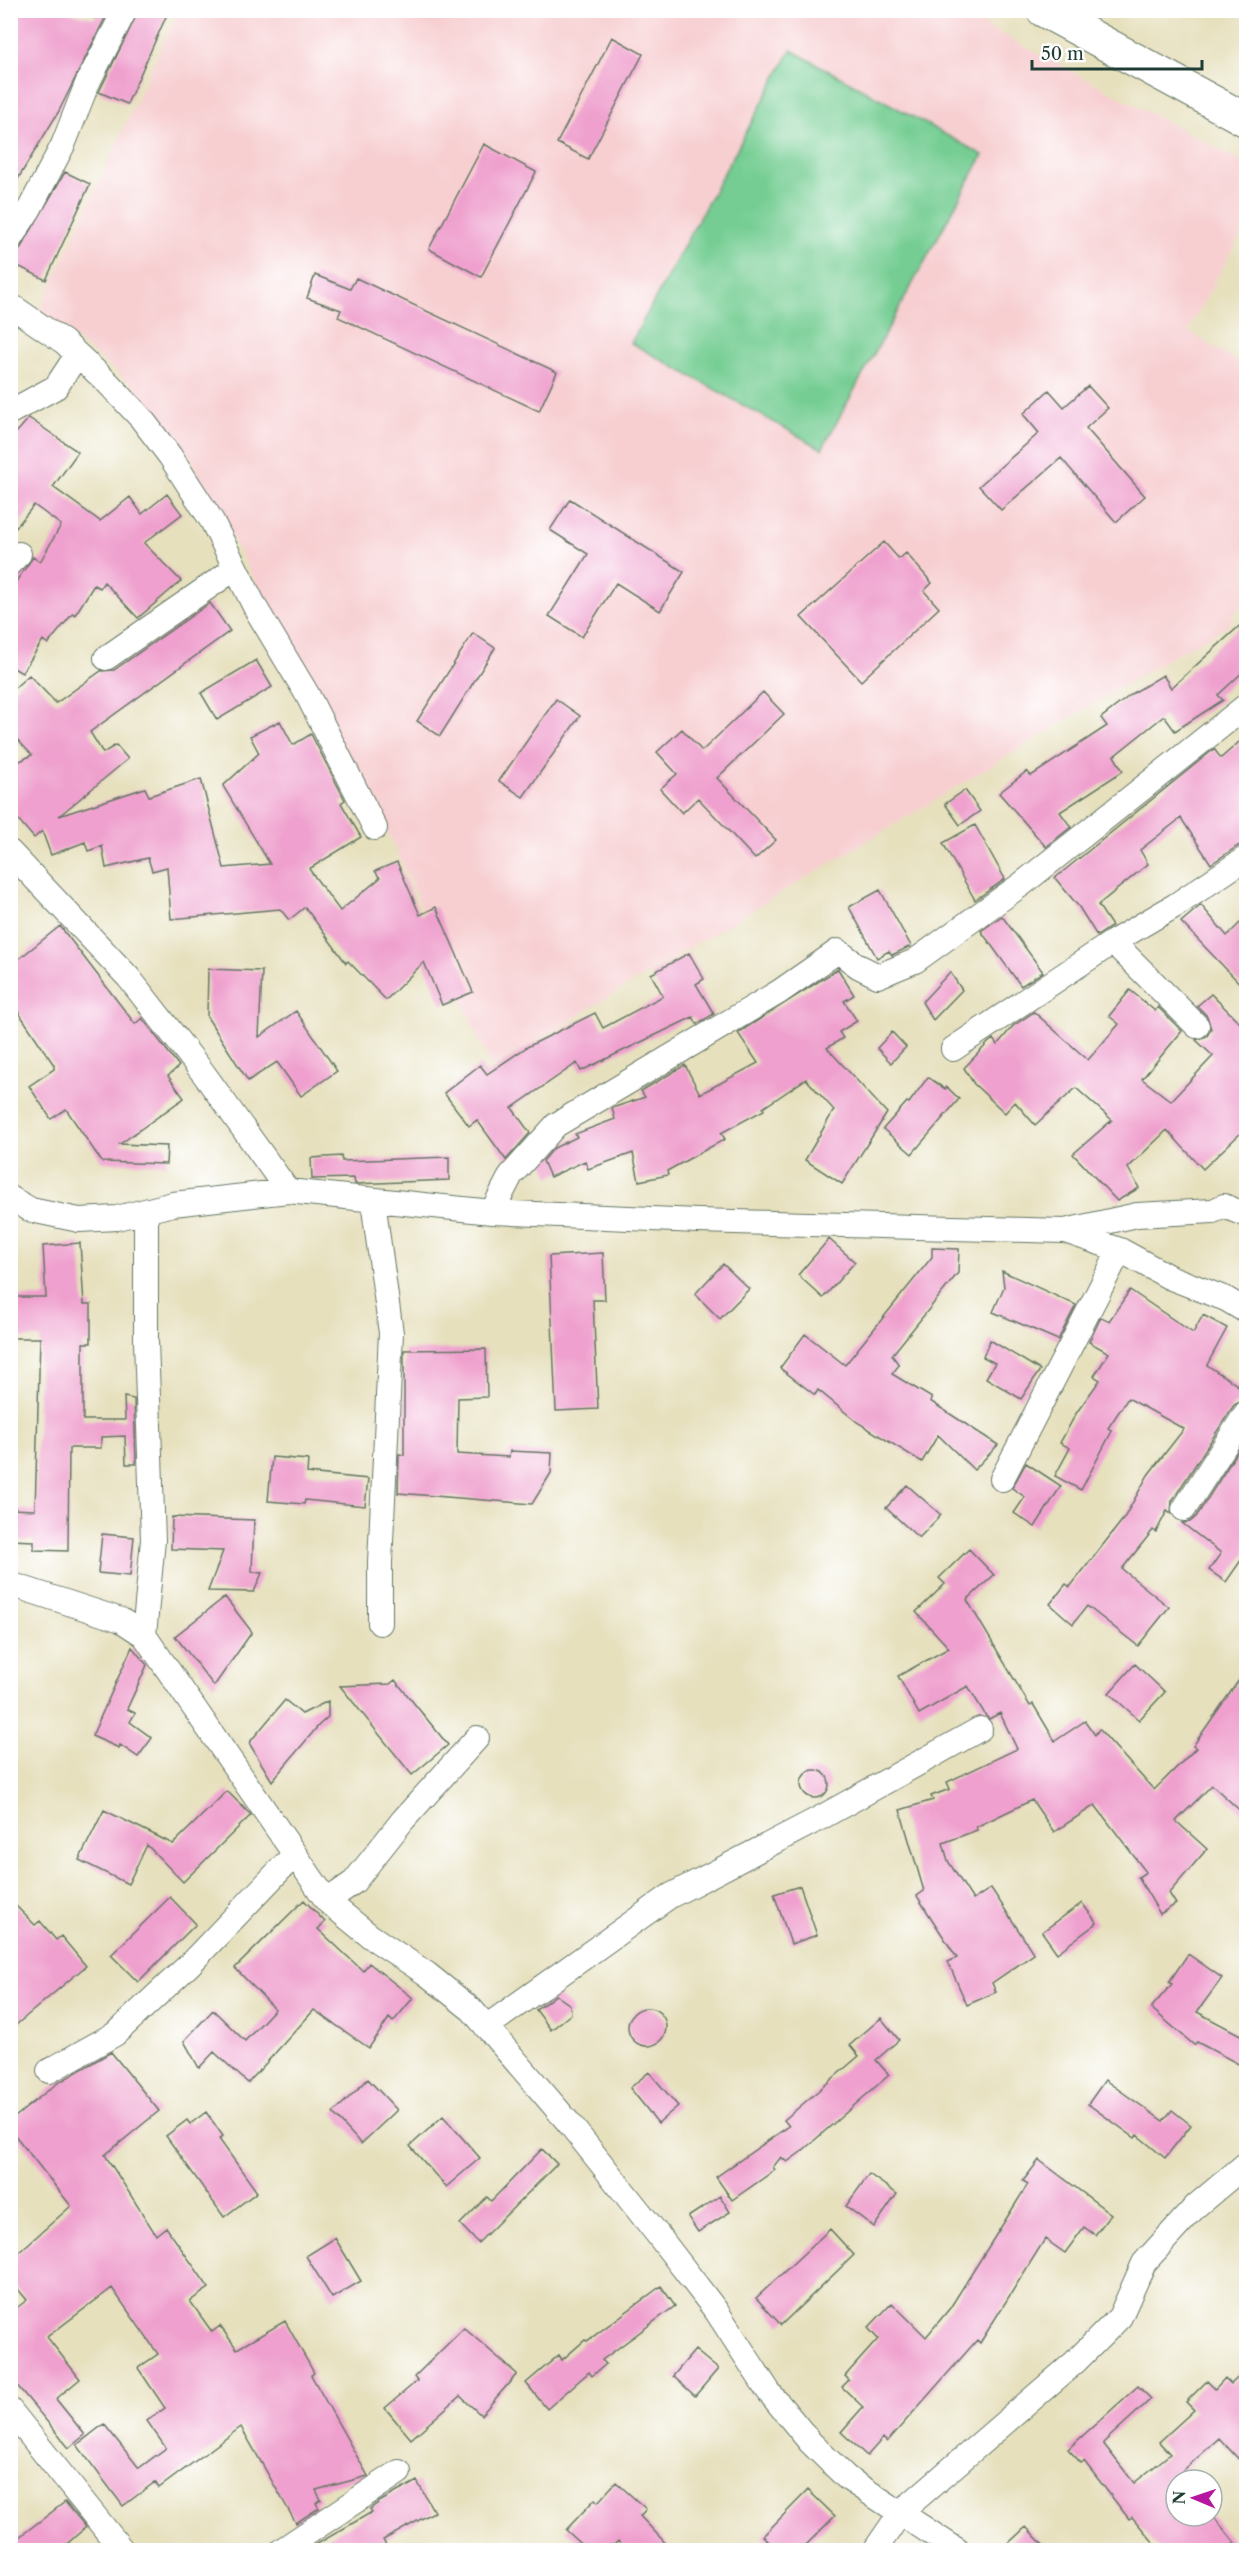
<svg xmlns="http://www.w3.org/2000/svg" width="1257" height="2561" font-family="'Libre Caslon Text',serif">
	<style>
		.built { fill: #f7cfd1 }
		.green { fill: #75cd93; stroke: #4a8564; stroke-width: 1.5 }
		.building { fill: #efa0ce }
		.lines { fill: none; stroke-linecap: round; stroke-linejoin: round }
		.minor-casing { stroke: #657664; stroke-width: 26 }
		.secondary-casing { stroke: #657664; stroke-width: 35 }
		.minor { stroke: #fff; stroke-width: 24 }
		.secondary { stroke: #fff; stroke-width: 33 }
	</style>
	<rect width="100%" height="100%" fill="#fff"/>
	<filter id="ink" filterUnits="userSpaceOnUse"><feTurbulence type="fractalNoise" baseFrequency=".0167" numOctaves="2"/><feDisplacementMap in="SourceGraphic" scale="12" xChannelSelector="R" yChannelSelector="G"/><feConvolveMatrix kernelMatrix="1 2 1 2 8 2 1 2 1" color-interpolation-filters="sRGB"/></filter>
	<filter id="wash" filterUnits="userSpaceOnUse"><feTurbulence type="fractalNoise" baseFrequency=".008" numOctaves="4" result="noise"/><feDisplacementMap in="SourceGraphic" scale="24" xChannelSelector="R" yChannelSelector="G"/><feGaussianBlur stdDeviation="1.35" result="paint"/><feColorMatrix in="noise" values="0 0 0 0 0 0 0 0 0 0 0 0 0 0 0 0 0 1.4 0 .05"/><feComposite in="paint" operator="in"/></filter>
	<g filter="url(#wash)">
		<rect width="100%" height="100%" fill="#e6e0bd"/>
		<!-- built -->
		<path class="built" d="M178,11H958L1246,164V224L1188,331L1246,368V597L1227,626L1168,659L491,1068L396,849L190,458L132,385L40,310Z"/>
		<!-- green -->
		<path class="green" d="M791,50L983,155L822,449L631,343Z"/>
		<g id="blocks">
			<!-- building -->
			<path class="building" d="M17,10H56L95,18L97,10H109L59,111L10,192V24Z
				M139,10H169L127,104L99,92Z
				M612,37L643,54L588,159L557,143Z
				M484,144L536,172L481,277L429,249Z
				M65,172L90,184L46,280L12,263Z
				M315,275L350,289L356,278L557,372L539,411L338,317L341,310L307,298Z
				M1088,386L1108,408L1086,428L1145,496L1116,522L1061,458L1001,510L979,486L1039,433L1023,414L1049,390L1064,407Z
				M29,418L78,452L53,487L100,521L130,497L142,514L167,494L182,514L144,543L181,581L138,618L104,582L100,588L94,585L75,615L73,613L48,644L43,640L22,673L10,666V590L33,557L40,562L61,525L34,505L10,535V440Z
				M570,499L684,572L660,611L616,583L582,637L549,616L588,554L550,530Z
				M884,542L899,559L906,553L932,583L924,591L939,608L861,681L801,617Z
				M210,603L230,631L90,732L103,753L116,745L128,759L59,816L145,788L149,796L201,779L224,868L270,864L223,786L259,753L250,736L280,721L293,745L311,734L345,800L341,803L361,837L309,869L340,911L380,878L375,871L397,862L420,915L436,907L473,992L442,1005L424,962L386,1000L348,961L346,963L305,907L289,920L280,909L171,919L167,867L152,871L148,858L106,868L102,846L88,851L85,842L51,855L42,831L34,838L10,810V766L32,755L10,732V692L29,675L56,703L101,671L114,670Z
				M1246,620V669L1218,695L1223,700L1175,731L1164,716L1114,756L1123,771L1060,812L1071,827L1046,847L999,793L1027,771L1031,776L1107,726L1101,718L1133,693L1163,675L1171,688Z
				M473,633L495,648L440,736L417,721Z
				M256,660L272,687L217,720L201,693Z
				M763,692L784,714L717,778L776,840L755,859L698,798L682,813L660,789L677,774L657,752L682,729L702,751Z
				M556,699L580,716L523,797L499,781Z
				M1246,736V844L1238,846L1211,864L1181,818L1140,850L1148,864L1098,905L1112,926L1097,936L1079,907L1055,878L1214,749L1221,758Z
				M965,790L980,811L960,825L945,804Z
				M975,825L1005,879L975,900L943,843Z
				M880,890L911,946L892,955L889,951L877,958L849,907Z
				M1201,905L1227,936L1246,917V990L1181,922Z
				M1002,916L1043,972L1021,986L981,931Z
				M60,926L135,1024L142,1018L179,1066L168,1076L184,1098L120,1144L167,1146L166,1164L102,1162L66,1109L51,1119L29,1086L54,1069V1065L17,1010L10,1015V966Z
				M689,953L704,979L696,984L714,1014L697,1024L693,1017L581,1071L577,1063L512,1108L530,1133L506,1160L477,1120L469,1126L444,1093L480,1065L487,1074L527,1047L595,1013L603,1028L663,996L651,974Z
				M208,969L262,971L259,1037L296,1011L337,1071L301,1096L277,1062L248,1081L207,1017Z
				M838,969L854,995L844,1001L857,1021L839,1032L843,1038L827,1048L887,1113L842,1184L805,1160L834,1110L806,1079L763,1108L764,1110L721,1133L725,1139L667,1171L668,1175L639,1181L633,1153L588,1169L585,1161L550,1177L543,1161L554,1148L577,1137L575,1134L615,1119L612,1108L645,1097L641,1091L685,1065L700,1094L758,1063L738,1033Z
				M950,972L962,990L933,1020L922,1002Z
				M1130,990L1155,1011L1158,1007L1182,1031L1142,1079L1171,1101L1213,1056L1196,1040L1207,1036L1211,1029L1207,1016L1197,1006L1211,994L1246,1029V1128L1203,1169L1167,1130L1128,1168L1139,1188L1117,1201L1073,1154L1112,1120L1076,1088L1035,1125L1015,1102L1005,1113L974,1084L964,1068L988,1043L993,1039L997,1045L1013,1026L1034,1012L1088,1060L1119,1024L1109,1016Z
				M892,1032L906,1047L891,1063L877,1048Z
				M928,1077L945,1089L947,1087L959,1099L912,1154L883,1129L907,1102L909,1103Z
				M341,1156L342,1161L449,1157V1180L355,1184L354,1178L312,1179L311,1158Z
				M829,1239L855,1262L823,1298L798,1275Z
				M80,1243L84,1304H91V1343H83V1420H125L124,1397L134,1399L136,1464H126L125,1436L101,1437V1448H69L68,1551L34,1550V1541L10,1540V1509L35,1510L40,1338H10V1297H46L43,1246Z
				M932,1248L959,1249L958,1273L892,1355L899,1365L892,1374L932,1398L930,1401L998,1445L974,1470L938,1435L922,1462L857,1422L818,1390L815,1395L780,1368L805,1334L845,1365L932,1257Z
				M603,1253L605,1300H593L598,1409L556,1411L549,1256Z
				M723,1264L749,1289L720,1319L695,1294Z
				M1002,1271L1076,1305L1058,1340L993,1312L1004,1287Z
				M1130,1290L1193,1333L1203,1315L1227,1328L1207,1365L1246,1391V1399L1234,1405L1172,1501L1171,1514L1167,1511L1156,1532L1153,1530L1122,1569L1169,1607L1138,1646L1087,1606L1073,1624L1050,1604L1066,1584L1070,1587L1124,1518L1148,1475L1184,1429L1128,1398L1108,1428L1112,1431L1081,1490L1055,1476L1070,1448L1060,1443L1077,1412L1100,1380L1094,1376L1109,1353L1089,1342L1101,1317L1109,1321Z
				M990,1340L1040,1370L1021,1399L986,1378L995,1363L983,1357Z
				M486,1349L487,1397L458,1398L457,1454L509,1457L510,1451L552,1453L551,1473L532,1504L398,1493L399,1454L404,1455V1350Z
				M1246,1438V1553L1226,1582L1209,1570L1221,1553L1182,1523L1190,1522L1196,1517Z
				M272,1457L308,1460L307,1473L368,1479L365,1506L305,1500L304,1504L268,1501Z
				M1026,1463L1061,1486L1035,1527L1014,1513L1025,1497L1012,1488Z
				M907,1485L941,1515L919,1538L886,1508Z
				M172,1517L254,1520L252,1572L262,1573L254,1592L208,1591L223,1551L171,1549Z
				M102,1534L134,1537L130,1576L98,1573Z
				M969,1549L994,1575L967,1600L1030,1706L1033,1704L1055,1741L1085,1721L1095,1735L1099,1729L1154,1790L1196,1748L1193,1746L1246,1670V1816L1212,1785L1176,1821L1207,1849L1169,1893L1176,1904L1160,1914L1138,1877L1146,1872L1095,1805L1054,1832L1032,1800L976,1827L977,1830L943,1843L948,1861L973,1900L991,1888L1034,1954L992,1983L996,1992L967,2005L948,1962L957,1958L917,1896L924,1891L900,1810L933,1800L931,1796L950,1789L947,1782L1017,1749L1000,1713L989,1719L986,1716L968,1686L919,1714L898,1676L949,1648L916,1612L945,1584L939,1578Z
				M225,1597L252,1632L214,1686L175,1636Z
				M132,1647L147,1665L127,1709L135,1713L130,1722L152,1738L138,1757L120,1745L119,1748L92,1736Z
				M1135,1664L1165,1692L1139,1720L1109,1693Z
				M395,1680L448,1745L412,1775L340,1686L390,1684Z
				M285,1700L302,1714L328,1701V1717L319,1725L272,1781L249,1743Z
				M801 1784a14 14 0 1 1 28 0a14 14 0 1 1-28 0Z
				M227,1791L251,1815L183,1882L147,1845L128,1884L79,1860L104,1810L173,1844Z
				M800,1886L817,1935L791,1944L774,1894Z
				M170,1897L196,1924L138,1982L111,1955Z
				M10,1900L35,1925L40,1921L56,1940L61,1936L86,1966L10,2030Z
				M304,1900L325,1922L318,1929L363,1971L369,1963L413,1998L393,2022L389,2018L369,2048L314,2010L248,2083L214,2052L199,2068L184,2041L213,2010L245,2041L275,2009L235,1968Z
				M1082,1903L1097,1923L1057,1953L1042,1932Z
				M1188,1954L1222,1978L1197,2012L1246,2038V2068L1197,2042L1194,2045L1151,2008L1172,1984L1169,1982Z
				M556,1995L570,2005L571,2014L551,2030L536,2010Z
				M628 2027a19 19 0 1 1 38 0a19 19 0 1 1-38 0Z
				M881,2018L899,2040L876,2060L889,2075L801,2152L787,2162L781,2157L773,2167L775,2170L732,2200L716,2177L789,2126L784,2120L859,2056L850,2045Z
				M111,2052L159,2111L105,2155L156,2235L166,2227L209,2288L190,2301L212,2332L220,2326L237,2349L285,2321L314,2373L311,2375L368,2476L316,2490L321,2500L316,2503L319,2508L296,2523L241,2427L159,2488L155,2482L123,2506L77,2445L104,2424L139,2468L166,2448L147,2421L165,2408L138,2368L158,2354L112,2288L47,2337L80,2379L56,2399L85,2435L69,2448L10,2377V2313L27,2300L10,2280V2260L71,2206L10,2129V2121L56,2084Z
				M649,2072L678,2106L658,2123L630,2088Z
				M368,2079L397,2110L361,2144L333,2113Z
				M1105,2080L1163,2121L1172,2110L1191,2125L1165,2158L1137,2135L1135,2138L1088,2104Z
				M206,2112L223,2136L219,2139L257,2192L224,2217L166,2136L187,2120L190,2124Z
				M443,2116L480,2158L446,2187L410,2146Z
				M542,2149L557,2164L478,2243L460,2224L487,2197L491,2201Z
				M1039,2160L1111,2214L1095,2235L1084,2227L1065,2253L1045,2239L980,2343L977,2340L887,2442L883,2438L867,2456L841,2432L863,2407L842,2387L849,2380L845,2376L878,2339L868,2328L892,2303L926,2337L950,2308L1028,2184L1023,2181Z
				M869,2174L897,2194L874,2227L846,2206Z
				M720,2196L730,2212L698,2232L688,2217Z
				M830,2229L854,2255L781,2325L756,2298Z
				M335,2238L361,2281L332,2298L306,2256Z
				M661,2286L675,2306L602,2360L606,2364L592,2376L589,2372L547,2409L526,2383L559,2355L562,2360L585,2340L587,2341Z
				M464,2328L517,2374L481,2415L460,2396L411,2439L385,2408L417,2381L414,2377Z
				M695,2350L718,2369L695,2396L673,2376Z
				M1246,2370V2467L1219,2438L1176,2477V2516H1213L1235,2543L1226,2550H1160L1132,2517L1129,2519L1084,2461L1081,2463L1068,2449L1138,2386L1151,2399L1103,2443L1134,2483L1170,2454L1159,2442L1194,2410L1186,2402L1207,2381L1215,2389L1225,2378L1231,2384Z
				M417,2481L434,2512L383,2540L389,2550H307L372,2512L370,2509L381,2501Z
				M616,2482L646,2509L640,2516L672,2550H627L618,2541L609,2550H588L566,2530L595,2499L598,2502Z
				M808,2490L835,2516L801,2550H777L763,2536Z
				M65,2502L86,2527L60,2550H10V2544Z
				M1026,2527L1048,2550H1001Z"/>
		</g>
	</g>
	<g filter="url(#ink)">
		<use href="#blocks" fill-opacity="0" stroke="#657664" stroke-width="1.5"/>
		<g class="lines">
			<defs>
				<path id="minor" d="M10,239L30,208L63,145L87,84L125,10
					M10,305L64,342L108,383L141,418L170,456L212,521L256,609L307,694L375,828
					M10,412L56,387L77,355
					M10,563L19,554
					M106,658L227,574L232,569V561
					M10,852L129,978L204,1074L288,1191
					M1113,942L1197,1026
					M953,1049L1113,942L1176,905L1246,858
					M10,1198L31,1210L79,1220L117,1218L173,1204L288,1191L492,1212L698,1221L1065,1231L1137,1215L1213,1211L1224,1206L1246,1215
					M373,1201L391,1333L380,1562V1623
					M492,1212L511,1175L556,1125L779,992L838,951L858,966L878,976L915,961L1022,884L1246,706
					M1065,1231L1120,1250L1169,1277L1226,1299L1246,1311
					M1002,1479L1120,1250
					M1184,1509L1246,1413
					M10,1584L121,1620L144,1635L327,1901L370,1936L427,1974L472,2010L569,2123L658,2235L717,2312L769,2392L810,2442L847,2478L957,2550
					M144,1635L153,1540L146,1341V1211
					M327,1901L354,1882L403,1820L477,1738
					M486,2027L670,1896L822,1817L980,1729
					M49,2071L115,2034L189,1965L294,1855
					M10,2410L122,2550
					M282,2550L399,2472
					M875,2550L901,2512L1075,2362L1120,2317L1144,2263L1196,2206L1246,2164"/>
				<path id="secondary" d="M1043,10L1246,120"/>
			</defs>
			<!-- minor casing -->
			<use href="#minor" class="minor-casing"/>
			<!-- secondary casing -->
			<use href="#secondary" class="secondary-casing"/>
			<!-- minor -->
			<use href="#minor" class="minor"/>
			<!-- secondary -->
			<use href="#secondary" class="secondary"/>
		</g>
	</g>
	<!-- margin -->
	<rect width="1257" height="2561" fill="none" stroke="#fff" stroke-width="36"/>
	<!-- north arrow -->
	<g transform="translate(1194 2498) rotate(272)"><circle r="28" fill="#ffffff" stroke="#a5b1ae" stroke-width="1.5"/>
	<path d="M0-4.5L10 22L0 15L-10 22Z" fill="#b5179e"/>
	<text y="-9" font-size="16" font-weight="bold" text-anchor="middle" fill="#1f3d34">N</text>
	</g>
	<!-- scale -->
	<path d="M1032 60v9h170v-9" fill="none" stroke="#1f3d34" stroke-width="3"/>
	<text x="1041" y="60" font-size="18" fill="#1f3d34" stroke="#ffffff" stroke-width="4.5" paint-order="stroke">50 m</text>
</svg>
